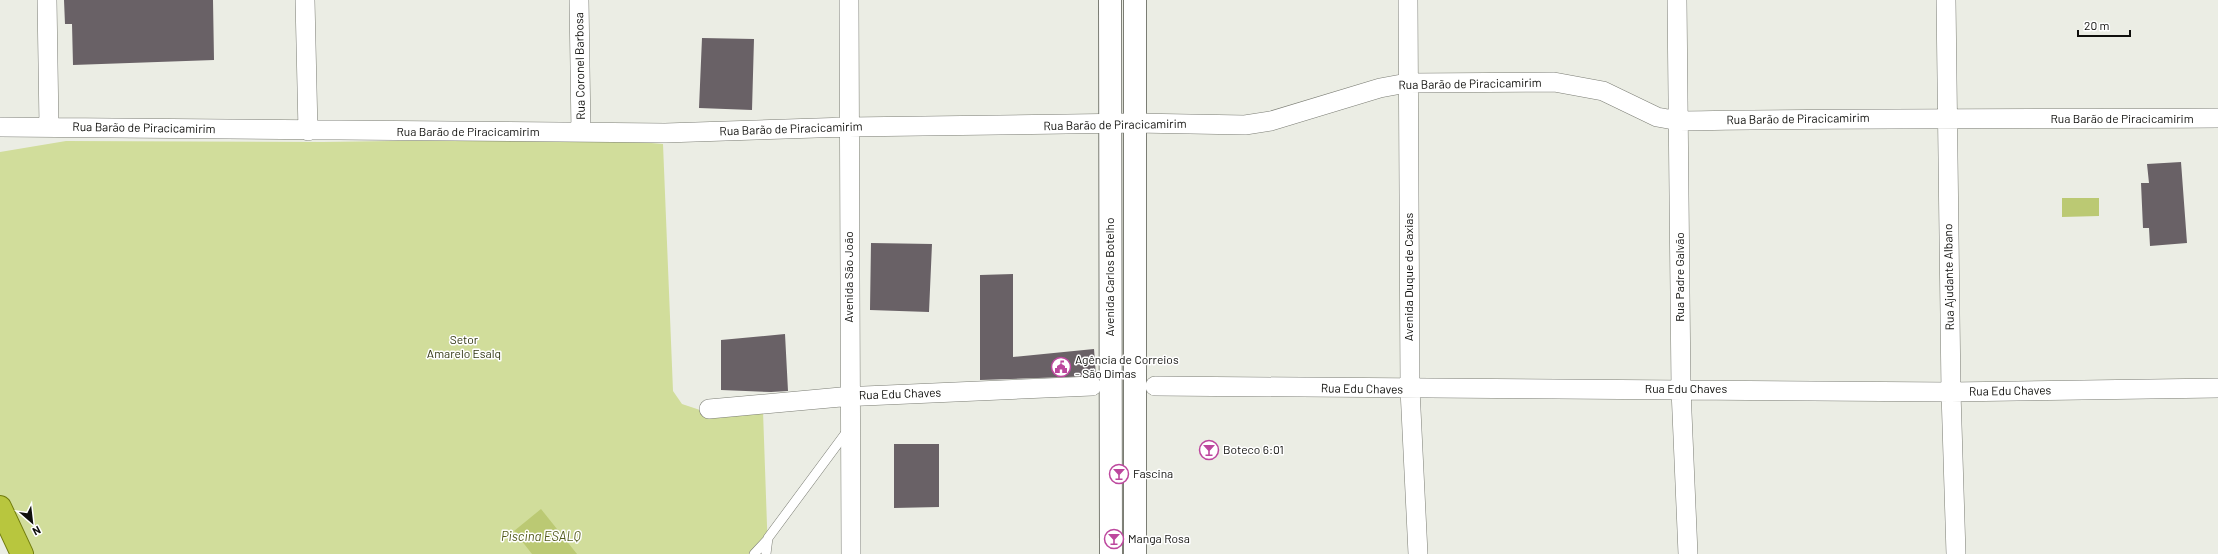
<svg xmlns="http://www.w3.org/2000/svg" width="2218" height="554" font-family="Barlow,sans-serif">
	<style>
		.green { fill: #d1dd9b }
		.water { fill: #bbc973 }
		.building { fill: #696166 }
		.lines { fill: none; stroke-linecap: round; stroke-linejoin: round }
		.service-casing { stroke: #7b7d74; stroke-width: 10 }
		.minor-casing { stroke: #7b7d74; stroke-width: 20 }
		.secondary-casing { stroke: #7b7d74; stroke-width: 24 }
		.trunk-casing { stroke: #717c0d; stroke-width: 24 }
		.service { stroke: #fff; stroke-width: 9 }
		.minor { stroke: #fff; stroke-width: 19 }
		.secondary { stroke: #fff; stroke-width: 22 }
		.trunk { stroke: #b8c63e; stroke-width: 22 }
		.labels { text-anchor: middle; stroke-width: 3; stroke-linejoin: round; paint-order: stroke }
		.street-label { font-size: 12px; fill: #0f0f0c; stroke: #fff }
		.park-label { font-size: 12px; fill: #313611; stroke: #fff }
		.poi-label { font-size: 12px; fill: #0f0f0c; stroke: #fff; text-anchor: start }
		.water-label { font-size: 13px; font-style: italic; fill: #535b1d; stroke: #fff }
	</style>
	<rect width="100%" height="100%" fill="#ebede4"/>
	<!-- green -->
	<path class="green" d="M593,138L663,144L673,391L682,404L700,410L763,411L768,554H31L0,501V152L66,141L323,142Z"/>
	<!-- water -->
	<path class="water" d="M2062,198H2099V216L2062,217Z
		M541,509L577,554H532L514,531Z"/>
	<!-- building -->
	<path class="building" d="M64,0H213L214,60L73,65L72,24H65Z
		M702,38L754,39L752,110L699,108Z
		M2181,162L2187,243L2150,246L2149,228H2143L2141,183H2149L2147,164Z
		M871,243L932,244L929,312L870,310Z
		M1013,274V357L1094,349L1096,376L980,380V275Z
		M785,334L788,391L771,392L721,390V340Z
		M894,444H939V507L894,508Z"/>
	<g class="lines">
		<defs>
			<path id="service" d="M754,554L768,539
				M766,554L768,538L848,430"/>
			<path id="minor" d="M47,0L49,126
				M305,0L308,131
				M579,0L581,132
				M849,0L851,554
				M1408,0L1410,389L1418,554
				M1677,0L1681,389L1688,554
				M1946,0L1951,392L1956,554
				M0,127L665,133L848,127L1135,123L1245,125L1271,121L1380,88L1407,83L1554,82L1603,91L1657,117L1679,121C1859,118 2038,119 2218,118
				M1155,386L1951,392L2218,388
				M709,409L841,397L1092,386"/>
			<path id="secondary" d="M1110,0L1111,554
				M1135,554V0"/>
			<path id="trunk" d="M0,507L22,554"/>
		</defs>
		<!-- service casing -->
		<use href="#service" class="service-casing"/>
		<!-- minor casing -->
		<use href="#minor" class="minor-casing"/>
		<!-- secondary casing -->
		<use href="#secondary" class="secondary-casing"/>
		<!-- trunk casing -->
		<use href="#trunk" class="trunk-casing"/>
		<!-- service -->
		<use href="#service" class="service"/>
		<!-- minor -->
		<use href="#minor" class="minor"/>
		<!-- secondary -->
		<use href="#secondary" class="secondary"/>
		<!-- trunk -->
		<use href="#trunk" class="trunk"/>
	</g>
	<!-- icons -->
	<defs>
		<symbol id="civic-ring" viewBox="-11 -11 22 22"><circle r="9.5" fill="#fff" stroke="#bd479e" stroke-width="1.5"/><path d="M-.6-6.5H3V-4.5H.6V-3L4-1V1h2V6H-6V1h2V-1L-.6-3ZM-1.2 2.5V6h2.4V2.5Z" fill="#bd479e"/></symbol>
		<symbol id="bar-ring" viewBox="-11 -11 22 22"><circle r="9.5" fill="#fff" stroke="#bd479e" stroke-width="1.5"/><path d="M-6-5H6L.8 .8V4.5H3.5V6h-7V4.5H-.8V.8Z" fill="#bd479e"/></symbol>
	</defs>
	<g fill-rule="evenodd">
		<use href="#civic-ring" x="1050" y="356" width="22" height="22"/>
		<use href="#bar-ring" x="1198" y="439" width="22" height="22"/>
		<use href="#bar-ring" x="1108" y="463" width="22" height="22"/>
		<use href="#bar-ring" x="1103" y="528" width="22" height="22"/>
	</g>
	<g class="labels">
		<!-- street labels -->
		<g class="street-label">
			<text transform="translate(580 66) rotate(-91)" y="4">Rua Coronel Barbosa</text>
			<text transform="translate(1470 84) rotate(-1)" y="4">Rua Barão de Piracicamirim</text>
			<text transform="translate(1798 119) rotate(-1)" y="4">Rua Barão de Piracicamirim</text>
			<text x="2122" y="123">Rua Barão de Piracicamirim</text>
			<text transform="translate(1115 125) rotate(-1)" y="4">Rua Barão de Piracicamirim</text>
			<text transform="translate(144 128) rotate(1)" y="4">Rua Barão de Piracicamirim</text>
			<text transform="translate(791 129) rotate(-2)" y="4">Rua Barão de Piracicamirim</text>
			<text x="468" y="136">Rua Barão de Piracicamirim</text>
			<text transform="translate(849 277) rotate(-90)" y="4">Avenida São João</text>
			<text transform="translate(1110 277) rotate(-90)" y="4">Avenida Carlos Botelho</text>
			<text transform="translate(1409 277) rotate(-90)" y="4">Avenida Duque de Caxias</text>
			<text transform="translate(1680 277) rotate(-90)" y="4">Rua Padre Galvão</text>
			<text transform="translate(1949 277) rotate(-91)" y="4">Rua Ajudante Albano</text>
			<text transform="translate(1362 389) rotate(1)" y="4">Rua Edu Chaves</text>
			<text x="1686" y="393">Rua Edu Chaves</text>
			<text transform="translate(2010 391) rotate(-1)" y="4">Rua Edu Chaves</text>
			<text transform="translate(900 394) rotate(-2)" y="4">Rua Edu Chaves</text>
		</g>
		<!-- park labels -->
		<g class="park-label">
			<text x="464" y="344">Setor<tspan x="464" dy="14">Amarelo Esalq</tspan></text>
		</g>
		<!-- poi labels -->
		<g class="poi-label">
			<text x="1075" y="364">Agência de Correios<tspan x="1075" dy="14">- São Dimas</tspan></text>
			<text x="1223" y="454">Boteco 6:01</text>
			<text x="1133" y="478">Fascina</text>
			<text x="1128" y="543">Manga Rosa</text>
		</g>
		<!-- water labels -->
		<g class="water-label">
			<text x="541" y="541">Piscina ESALQ</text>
		</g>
	</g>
	<!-- north arrow -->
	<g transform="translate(32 522) rotate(152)" stroke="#ffffff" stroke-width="3" paint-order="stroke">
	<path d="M0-3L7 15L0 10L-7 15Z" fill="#0f0f0c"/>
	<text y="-6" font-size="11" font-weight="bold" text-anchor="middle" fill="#0f0f0c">N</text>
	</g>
	<!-- scale -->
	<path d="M2078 30v6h52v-6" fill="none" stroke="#0f0f0c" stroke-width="2"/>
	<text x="2084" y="30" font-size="12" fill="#0f0f0c" stroke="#ffffff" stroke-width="3" paint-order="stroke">20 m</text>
</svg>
